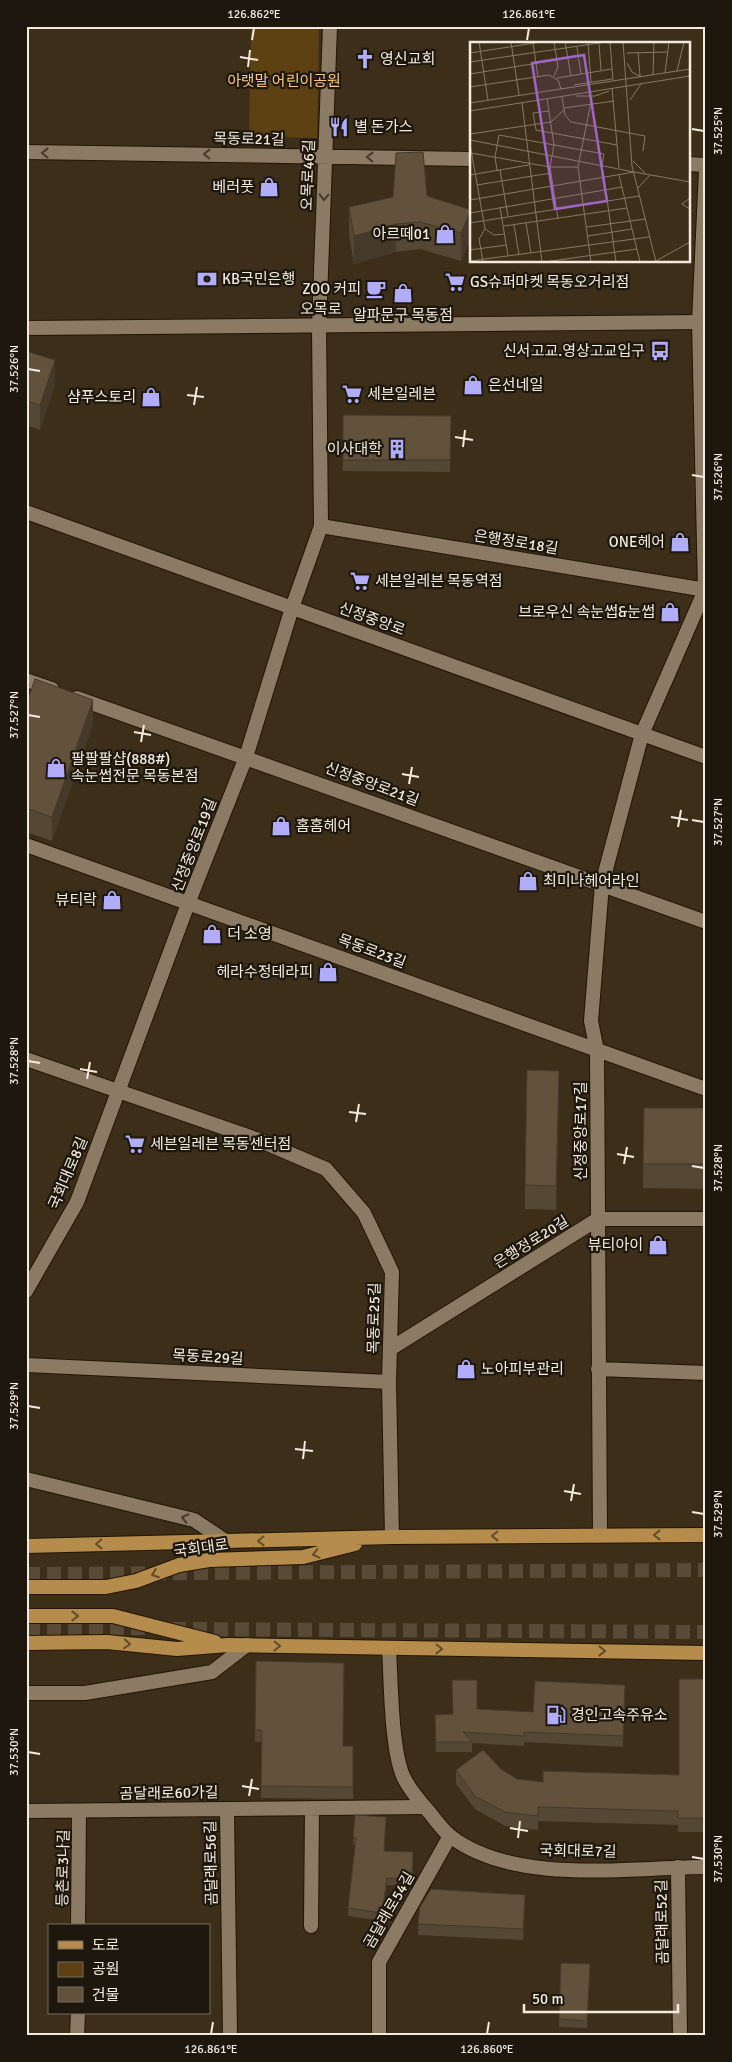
<svg xmlns="http://www.w3.org/2000/svg" width="732" height="2062" font-family="Signika,'Noto Sans KR',sans-serif">
	<style>
		.green { fill: #5d4112 }
		.lines { fill: none; stroke-linecap: round; stroke-linejoin: round }
		.trunk-tunnel { stroke: #584a36; stroke-width: 14; stroke-dasharray: 14 7; stroke-linecap: butt }
		.minor-casing { stroke: #231602; stroke-width: 16 }
		.tertiary-casing { stroke: #231602; stroke-width: 16 }
		.secondary-casing { stroke: #231602; stroke-width: 16 }
		.primary-casing { stroke: #231602; stroke-width: 16 }
		.minor { stroke: #8c7b64; stroke-width: 14 }
		.tertiary { stroke: #8c7b64; stroke-width: 14 }
		.secondary { stroke: #8c7b64; stroke-width: 14 }
		.primary { stroke: #b58c4b; stroke-width: 14 }
		.wall { fill: #544734 }
		.shaded-wall { fill: #45392a }
		.building { fill: #62523c; stroke: #45392a }
		.oneway { stroke: #443a2c }
		.oneway2 { stroke: #624c29 }
		.ticks { fill: none; stroke: #f4ebde; stroke-width: 2 }
		.labels { text-anchor: middle; stroke-width: 4.5; stroke-linejoin: round; paint-order: stroke }
		.poi-label { font-size: 15px; fill: #f4ebde; stroke: #1e170e; text-anchor: start }
		.park-label { font-size: 15px; fill: #fac77b; stroke: #1e170e }
		.street-label { font-size: 15px; fill: #f4ebde; stroke: #1e170e }
		.inset-road { fill: none; stroke: #867a67; stroke-width: 1 }
		.view { fill: #9f65c8; fill-opacity: 0.15; stroke: #9f65c8; stroke-width: 2.5 }
		.inset-edge { fill: none; stroke: #f4ebde; stroke-width: 2.5 }
		.neatline { fill: none; stroke: #f4ebde; stroke-width: 2 }
		.ticks-label { font-size: 12px; text-anchor: middle; fill: #f4ebde }
	</style>
	<rect width="100%" height="100%" fill="#3c2e18"/>
	<!-- green -->
	<path class="green" d="M251,26H319L317,138L249,136Z"/>
	<g class="lines">
		<!-- trunk-tunnel -->
		<path class="trunk-tunnel" d="M26,1574L706,1570
			M26,1628H150
			M172,1629L706,1632"/>
		<defs>
			<path id="minor" d="M26,152L471,159
				M688,164L706,165
				M321,526L706,590
				M26,680L52,689
				M77,698L706,922
				M26,845L706,1089
				M26,1291L77,1202L189,901L246,757L292,608L321,526L319,326L330,26
				M390,1349L598,1219H706
				M26,1365L389,1382
				M598,1369L706,1373
				M26,1479L194,1520L227,1542
				M600,1535L597,1051L591,1021L602,884L642,734L705,590L699,322L706,170
				M26,1693H85L212,1672L247,1645
				M227,1809L230,2036
				M26,1811L424,1807
				M678,1867L680,2036
				M78,1926L79,1811
				M311,1926L312,1808
				M77,2036L78,2013
				M379,2036V1962L450,1836"/>
			<path id="tertiary" d="M26,512L706,757
				M26,1059L256,1139L326,1169L364,1213L392,1272L389,1382L392,1537
				M389,1648C391,1682 391,1747 403,1776C409,1789 421,1803 430,1813C436,1821 443,1830 450,1836C515,1886 629,1867 706,1867"/>
			<path id="secondary" d="M26,328L706,322"/>
			<path id="primary" d="M26,1546L392,1537L706,1535
				M26,1587H106L136,1581L179,1565L209,1560L303,1557L355,1544
				M26,1616H113L215,1642
				M26,1643L107,1642L177,1649L228,1645L706,1653"/>
		</defs>
		<!-- minor casing -->
		<use href="#minor" class="minor-casing"/>
		<!-- tertiary casing -->
		<use href="#tertiary" class="tertiary-casing"/>
		<!-- secondary casing -->
		<use href="#secondary" class="secondary-casing"/>
		<!-- primary casing -->
		<use href="#primary" class="primary-casing"/>
		<!-- minor -->
		<use href="#minor" class="minor"/>
		<!-- tertiary -->
		<use href="#tertiary" class="tertiary"/>
		<!-- secondary -->
		<use href="#secondary" class="secondary"/>
		<!-- primary -->
		<use href="#primary" class="primary"/>
	</g>
	<!-- wall -->
	<path class="wall" d="M427,196L471,210V238L461,261L420,249L396,252L354,264L349,235V207Z
		M26,351L55,385L40,430L26,425Z
		M343,415L451,416L450,472L343,471Z
		M26,705L93,724L52,841L26,832Z
		M559,1095L556,1210L525,1209V1185Z
		M644,1108H706V1189L643,1188Z
		M256,1661L343,1746H353V1799L261,1798L262,1742H255Z
		M706,1679V1832H678V1825L538,1821V1830L505,1826L475,1809L456,1784V1770L501,1769L517,1779L543,1782L679,1775Z
		M625,1695L623,1747L524,1742V1746L472,1743V1752H436L435,1715L452,1714L477,1709L533,1712Z
		M355,1815L384,1851L413,1860L412,1886L387,1885L382,1921L348,1916V1908L355,1845H353Z
		M525,1906L523,1940L418,1935V1924Z
		M590,1972L587,2028L559,2027V2019Z"/>
	<!-- shaded-wall -->
	<path class="shaded-wall" d="M471,210V238L461,261V233Z
		M396,224V252L354,264V236Z
		M55,360V385L40,430V405Z
		M93,700V724L52,841V817Z
		M559,1071V1095L556,1210V1186Z
		M387,1878V1885L382,1921V1913Z"/>
	<!-- building -->
	<path class="building" d="M423,152L427,196L471,210L461,233L420,222L396,224L354,236L349,207L393,197L396,153Z
		M26,351L55,360L40,405L26,401Z
		M343,415L451,416L450,460H343Z
		M35,679L93,700L52,817L26,808V705Z
		M527,1070L559,1071L556,1186L525,1185Z
		M644,1108H706V1164H643Z
		M256,1661L344,1663L343,1746H353V1787L261,1786L262,1730H255Z
		M679,1679H706V1818H678V1811L538,1807V1816L505,1812L475,1796L456,1770L483,1750L501,1769L517,1779L543,1782V1771L679,1775Z
		M452,1680H477V1709L533,1712L535,1681L625,1685L623,1736L524,1732V1736L463,1732L472,1742H436L435,1715L453,1714Z
		M355,1815L386,1817L384,1851L413,1852L412,1879L387,1878L382,1913L348,1908L356,1838L353,1837Z
		M431,1889L525,1895L523,1929L418,1924L420,1907Z
		M561,1963L590,1964L587,2021L559,2019Z"/>
	<!-- one-way arrows -->
	<defs><path id="oneway-chevron" d="M-2-3.5L2.5 0L-2 3.5" fill="none" stroke-width="1.6" stroke-linecap="round" stroke-linejoin="round" transform="scale(1.25)"/></defs>
	<g class="oneway">
		<use href="#oneway-chevron" transform="translate(45 153) rotate(-179)"/>
		<use href="#oneway-chevron" transform="translate(207 154) rotate(-179)"/>
		<use href="#oneway-chevron" transform="translate(370 157) rotate(-179)"/>
		<use href="#oneway-chevron" transform="translate(324 197) rotate(92)"/>
		<use href="#oneway-chevron" transform="translate(185 1518) rotate(-166)"/>
	</g>
	<g class="oneway2">
		<use href="#oneway-chevron" transform="translate(657 1535) rotate(-180)"/>
		<use href="#oneway-chevron" transform="translate(495 1536) rotate(179)"/>
		<use href="#oneway-chevron" transform="translate(261 1541) rotate(179)"/>
		<use href="#oneway-chevron" transform="translate(99 1544) rotate(179)"/>
		<use href="#oneway-chevron" transform="translate(316 1554) rotate(166)"/>
		<use href="#oneway-chevron" transform="translate(155 1574) rotate(160)"/>
		<use href="#oneway-chevron" transform="translate(75 1616)"/>
		<use href="#oneway-chevron" transform="translate(127 1644) rotate(5)"/>
		<use href="#oneway-chevron" transform="translate(277 1646) rotate(1)"/>
		<use href="#oneway-chevron" transform="translate(439 1649) rotate(1)"/>
		<use href="#oneway-chevron" transform="translate(602 1651) rotate(1)"/>
	</g>
	<!-- ticks -->
	<path class="ticks" d="M252,40L254,28M527,40L529,28M240,57L258,60M248,67L250,50M692,129L704,131M28,369L40,371M187,395L204,397M194,405L197,387M455,437L473,440M463,447L465,430M692,475L704,477M28,715L40,717M134,732L151,735M141,742L144,725M402,774L419,777M409,784L412,767M671,817L688,820M692,820L704,822M678,827L681,810M28,1061L40,1063M80,1069L97,1072M87,1079L90,1062M349,1112L366,1114M356,1122L359,1104M617,1154L634,1157M624,1164L627,1147M692,1166L704,1168M28,1406L40,1408M295,1449L313,1451M303,1459L305,1441M564,1491L581,1494M571,1501L574,1484M692,1512L704,1514M28,1752L40,1754M242,1786L259,1789M249,1796L252,1779M510,1828L528,1831M518,1838L520,1821M692,1857L704,1859M211,2034L213,2022M487,2034L489,2022"/>
	<!-- icons -->
	<defs>
		<symbol id="church-bare" viewBox="-9 -9 18 18"><path d="M-1.2-6h2.4v3.5h3.3v2.4h-3.3V6h-2.4V-.1h-3.3v-2.4h3.3Z" fill="#b1adfa" stroke="#1e170e" stroke-width="2.5" paint-order="stroke"/></symbol>
		<symbol id="restaurant-bare" viewBox="-9 -9 18 18"><path d="M-5-6h1v4h1v-4h1v4h1v-4h1v5L-1.5 .5V6h-2V.5L-5-1ZM5-6V6H3V1.5H1.5Q1.5-4 5-6Z" fill="#b1adfa" stroke="#1e170e" stroke-width="2.5" paint-order="stroke"/></symbol>
		<symbol id="shop-bare" viewBox="-9 -9 18 18"><path d="M-5-2.5h2.3a2.7 3.5 0 0 1 5.4 0H5L5.5 6h-11ZM-1.5-2.5h3a1.5 2.3 0 0 0-3 0Z" fill="#b1adfa" stroke="#1e170e" stroke-width="2.5" paint-order="stroke"/></symbol>
		<symbol id="bank-bare" viewBox="-9 -9 18 18"><path d="M-6-4H6V4H-6ZM0-2.3a2.3 2.3 0 1 0 0 4.6a2.3 2.3 0 1 0 0-4.6Z" fill="#b1adfa" stroke="#1e170e" stroke-width="2.5" paint-order="stroke"/></symbol>
		<symbol id="supermarket-bare" viewBox="-9 -9 18 18"><path d="M-6-5.5h2.5l.6 2H6L4.5 2H-2.5L-4.4-4H-6ZM-1.5 3.2a1.3 1.3 0 1 0 .1 0ZM3 3.2a1.3 1.3 0 1 0 .1 0Z" fill="#b1adfa" stroke="#1e170e" stroke-width="2.5" paint-order="stroke"/></symbol>
		<symbol id="cafe-bare" viewBox="-9 -9 18 18"><path d="M-5.5-4.5H6V0H3Q3 3.5 0 3.5H-2.5Q-5.5 3.5-5.5 0ZM3-3.2v2h1.7v-2ZM-6 4.5H4V6H-6Z" fill="#b1adfa" stroke="#1e170e" stroke-width="2.5" paint-order="stroke"/></symbol>
		<symbol id="bus-bare" viewBox="-9 -9 18 18"><path d="M-5-6H5V4H4V6H2V4H-2V6H-4V4H-5ZM-3.5-4V0h7V-4ZM-3.5 1.2v1.5H-2V1.2ZM2 1.2v1.5H3.5V1.2Z" fill="#b1adfa" stroke="#1e170e" stroke-width="2.5" paint-order="stroke"/></symbol>
		<symbol id="building-bare" viewBox="-9 -9 18 18"><path d="M-4-6H4V6H1V3H-1V6H-4ZM-2.5-4.3h1.7v1.8h-1.7ZM.8-4.3h1.7v1.8H.8ZM-2.5-1h1.7V.8h-1.7ZM.8-1h1.7V.8H.8Z" fill="#b1adfa" stroke="#1e170e" stroke-width="2.5" paint-order="stroke"/></symbol>
		<symbol id="fuel-bare" viewBox="-9 -9 18 18"><path d="M-5.5-6h7V0h2V4h1.3V-2.5L3-4.5l.8-.8L6-3V5H2.5V1h-1V6h-7ZM-4.2-4.7v3.2H.2V-4.7Z" fill="#b1adfa" stroke="#1e170e" stroke-width="2.5" paint-order="stroke"/></symbol>
	</defs>
	<g fill-rule="evenodd">
		<use href="#church-bare" x="351" y="45" width="28" height="28"/>
		<use href="#restaurant-bare" x="325" y="113" width="28" height="28"/>
		<use href="#shop-bare" x="255" y="173" width="28" height="28"/>
		<use href="#shop-bare" x="431" y="220" width="28" height="28"/>
		<use href="#bank-bare" x="193" y="265" width="28" height="28"/>
		<use href="#supermarket-bare" x="441" y="268" width="28" height="28"/>
		<use href="#cafe-bare" x="362" y="275" width="28" height="28"/>
		<use href="#shop-bare" x="389" y="279" width="28" height="28"/>
		<use href="#bus-bare" x="646" y="337" width="28" height="28"/>
		<use href="#shop-bare" x="459" y="371" width="28" height="28"/>
		<use href="#supermarket-bare" x="338" y="380" width="28" height="28"/>
		<use href="#shop-bare" x="137" y="383" width="28" height="28"/>
		<use href="#building-bare" x="383" y="435" width="28" height="28"/>
		<use href="#shop-bare" x="666" y="528" width="28" height="28"/>
		<use href="#supermarket-bare" x="346" y="567" width="28" height="28"/>
		<use href="#shop-bare" x="656" y="598" width="28" height="28"/>
		<use href="#shop-bare" x="42" y="754" width="28" height="28"/>
		<use href="#shop-bare" x="267" y="812" width="28" height="28"/>
		<use href="#shop-bare" x="514" y="867" width="28" height="28"/>
		<use href="#shop-bare" x="98" y="886" width="28" height="28"/>
		<use href="#shop-bare" x="198" y="920" width="28" height="28"/>
		<use href="#shop-bare" x="314" y="958" width="28" height="28"/>
		<use href="#supermarket-bare" x="121" y="1130" width="28" height="28"/>
		<use href="#shop-bare" x="644" y="1231" width="28" height="28"/>
		<use href="#shop-bare" x="452" y="1355" width="28" height="28"/>
		<use href="#fuel-bare" x="542" y="1701" width="28" height="28"/>
	</g>
	<g class="labels">
		<!-- poi labels -->
		<g class="poi-label">
			<text x="380" y="64">영신교회</text>
			<text x="354" y="132">별 돈가스</text>
			<text x="254" y="192" text-anchor="end">베러풋</text>
			<text x="430" y="239" text-anchor="end">아르떼01</text>
			<text x="222" y="284">KB국민은행</text>
			<text x="470" y="287">GS슈퍼마켓 목동오거리점</text>
			<text x="361" y="294" text-anchor="end">ZOO 커피</text>
			<text x="403" y="320" text-anchor="middle">알파문구 목동점</text>
			<text x="645" y="356" text-anchor="end">신서고교.영상고교입구</text>
			<text x="488" y="390">은선네일</text>
			<text x="367" y="399">세븐일레븐</text>
			<text x="136" y="402" text-anchor="end">샴푸스토리</text>
			<text x="382" y="454" text-anchor="end">이사대학</text>
			<text x="665" y="547" text-anchor="end">ONE헤어</text>
			<text x="375" y="586">세븐일레븐 목동역점</text>
			<text x="655" y="617" text-anchor="end">브로우신 속눈썹&amp;눈썹</text>
			<text x="71" y="764">팔팔팔샵(888#)<tspan x="71" dy="17">속눈썹전문 목동본점</tspan></text>
			<text x="296" y="831">홈홈헤어</text>
			<text x="543" y="886">최미나헤어라인</text>
			<text x="97" y="905" text-anchor="end">뷰티락</text>
			<text x="227" y="939">더 소영</text>
			<text x="313" y="977" text-anchor="end">헤라수정테라피</text>
			<text x="150" y="1149">세븐일레븐 목동센터점</text>
			<text x="643" y="1250" text-anchor="end">뷰티아이</text>
			<text x="481" y="1374">노아피부관리</text>
			<text x="571" y="1720">경인고속주유소</text>
		</g>
		<!-- park labels -->
		<g class="park-label">
			<text x="284" y="86">아랫말 어린이공원</text>
		</g>
		<!-- street labels -->
		<g class="street-label">
			<text transform="translate(249 139) rotate(1)" y="5">목동로21길</text>
			<text transform="translate(308 175) rotate(-88)" y="5">오목로46길</text>
			<text x="321" y="314">오목로</text>
			<text transform="translate(516 542) rotate(9)" y="5">은행정로18길</text>
			<text transform="translate(372 619) rotate(20)" y="5">신정중앙로</text>
			<text transform="translate(372 784) rotate(20)" y="5">신정중앙로21길</text>
			<text transform="translate(194 845) rotate(-69)" y="5">신정중앙로19길</text>
			<text transform="translate(372 951) rotate(20)" y="5">목동로23길</text>
			<text transform="translate(581 1131) rotate(-90)" y="5">신정중앙로17길</text>
			<text transform="translate(68 1173) rotate(-67)" y="5">국회대로8길</text>
			<text transform="translate(531 1242) rotate(-32)" y="5">은행정로20길</text>
			<text transform="translate(374 1318) rotate(-89)" y="5">목동로25길</text>
			<text transform="translate(208 1357) rotate(3)" y="5">목동로29길</text>
			<text transform="translate(201 1548) rotate(-8)" y="5">국회대로</text>
			<text transform="translate(169 1793) rotate(-1)" y="5">곰달래로60가길</text>
			<text transform="translate(578 1851) rotate(1)" y="5">국회대로7길</text>
			<text transform="translate(211 1863) rotate(-91)" y="5">곰달래로56길</text>
			<text transform="translate(63 1868) rotate(-89)" y="5">등촌로3나길</text>
			<text transform="translate(389 1910) rotate(-60)" y="5">곰달래로54길</text>
			<text transform="translate(662 1922) rotate(-91)" y="5">곰달래로52길</text>
		</g>
	</g>
	<!-- overview -->
	<g transform="translate(470 42)">
		<rect width="220" height="220" fill="#3c2e18"/>
		<path class="inset-road" d="M9,0L18,58M41,0L49,53M84,0L88,25L84,34M95,0L101,34M118,0L121,40M140,0L143,38M153,0L162,124L186,220M63,1L68,35M129,2L131,28M107,5L111,32M168,10L170,34M0,11L71,0M157,11L198,10M0,20L136,0M157,21L162,30L171,35M207,29L214,0M195,31L199,0M0,32L87,18M183,33L184,0M87,36L142,27M104,43L142,37M0,45L79,33L88,38L91,47M142,46L149,126M106,54H125L139,49M92,55L95,73L101,80L175,94L173,109M77,57L84,103L80,125L88,177M160,58L171,42M0,61L220,27M52,61L72,220M94,66L144,59M0,69L220,34M79,69L63,71L66,88L147,103M0,92L81,80L94,68M0,98L164,130M0,102L15,187L9,197L13,219M1,111L80,125H108M163,119L175,131M27,128L25,115L29,93L134,112L132,124M30,128L38,174M0,133L59,123M149,133L170,220M134,136L146,220M7,143L81,131M168,146L180,133M220,156L212,162L220,167M0,158L164,130L220,140M30,165L38,214M0,171L152,145M0,181L169,154M56,181L61,211M44,183L49,213M34,184L157,166M117,185L175,177M15,187L24,193L34,192M118,194L162,187M0,208L36,203M0,219L179,195M186,219L220,200M74,220L167,207M121,220L108,125L122,55"/>
		<path class="view" d="M114,13L137,159L85,167L62,21Z"/>
		<rect width="220" height="220" class="inset-edge"/>
	</g>
	<!-- border -->
	<rect width="732" height="2062" fill="none" stroke="#1e170e" stroke-width="55"/>
	<!-- legend -->
	<rect x="48" y="1924" width="162" height="90" fill="#1e170e" stroke="#746c61"/>
	<rect x="58" y="1941" width="25" height="8" fill="#b58c4b" stroke="#746c61"/>
	<text x="92" y="1950" font-size="15" fill="#f4ebde">도로</text>
	<rect x="58" y="1962" width="25" height="15" fill="#5d4112" stroke="#746c61"/>
	<text x="92" y="1974" font-size="15" fill="#f4ebde">공원</text>
	<rect x="58" y="1987" width="25" height="15" fill="#62523c" stroke="#746c61"/>
	<text x="92" y="2000" font-size="15" fill="#f4ebde">건물</text>
	<!-- scale -->
	<path d="M524 2004v8h154v-8" fill="none" stroke="#f4ebde" stroke-width="2.5"/>
	<text x="532" y="2004" font-size="15" fill="#f4ebde" stroke="#1e170e" stroke-width="4" paint-order="stroke">50 m</text>
	<rect x="28" y="28" width="676" height="2006" class="neatline"/>
	<g class="ticks-label">
		<text x="254" y="18">126.862°E</text>
		<text x="529" y="18">126.861°E</text>
		<text transform="translate(718 131) rotate(-90)" y="4">37.525°N</text>
		<text transform="translate(14 369) rotate(-90)" y="4">37.526°N</text>
		<text transform="translate(718 477) rotate(-90)" y="4">37.526°N</text>
		<text transform="translate(14 715) rotate(-90)" y="4">37.527°N</text>
		<text transform="translate(718 822) rotate(-90)" y="4">37.527°N</text>
		<text transform="translate(14 1061) rotate(-90)" y="4">37.528°N</text>
		<text transform="translate(718 1168) rotate(-90)" y="4">37.528°N</text>
		<text transform="translate(14 1406) rotate(-90)" y="4">37.529°N</text>
		<text transform="translate(718 1514) rotate(-90)" y="4">37.529°N</text>
		<text transform="translate(14 1752) rotate(-90)" y="4">37.530°N</text>
		<text transform="translate(718 1859) rotate(-90)" y="4">37.530°N</text>
		<text x="211" y="2053">126.861°E</text>
		<text x="487" y="2053">126.860°E</text>
	</g>
</svg>
